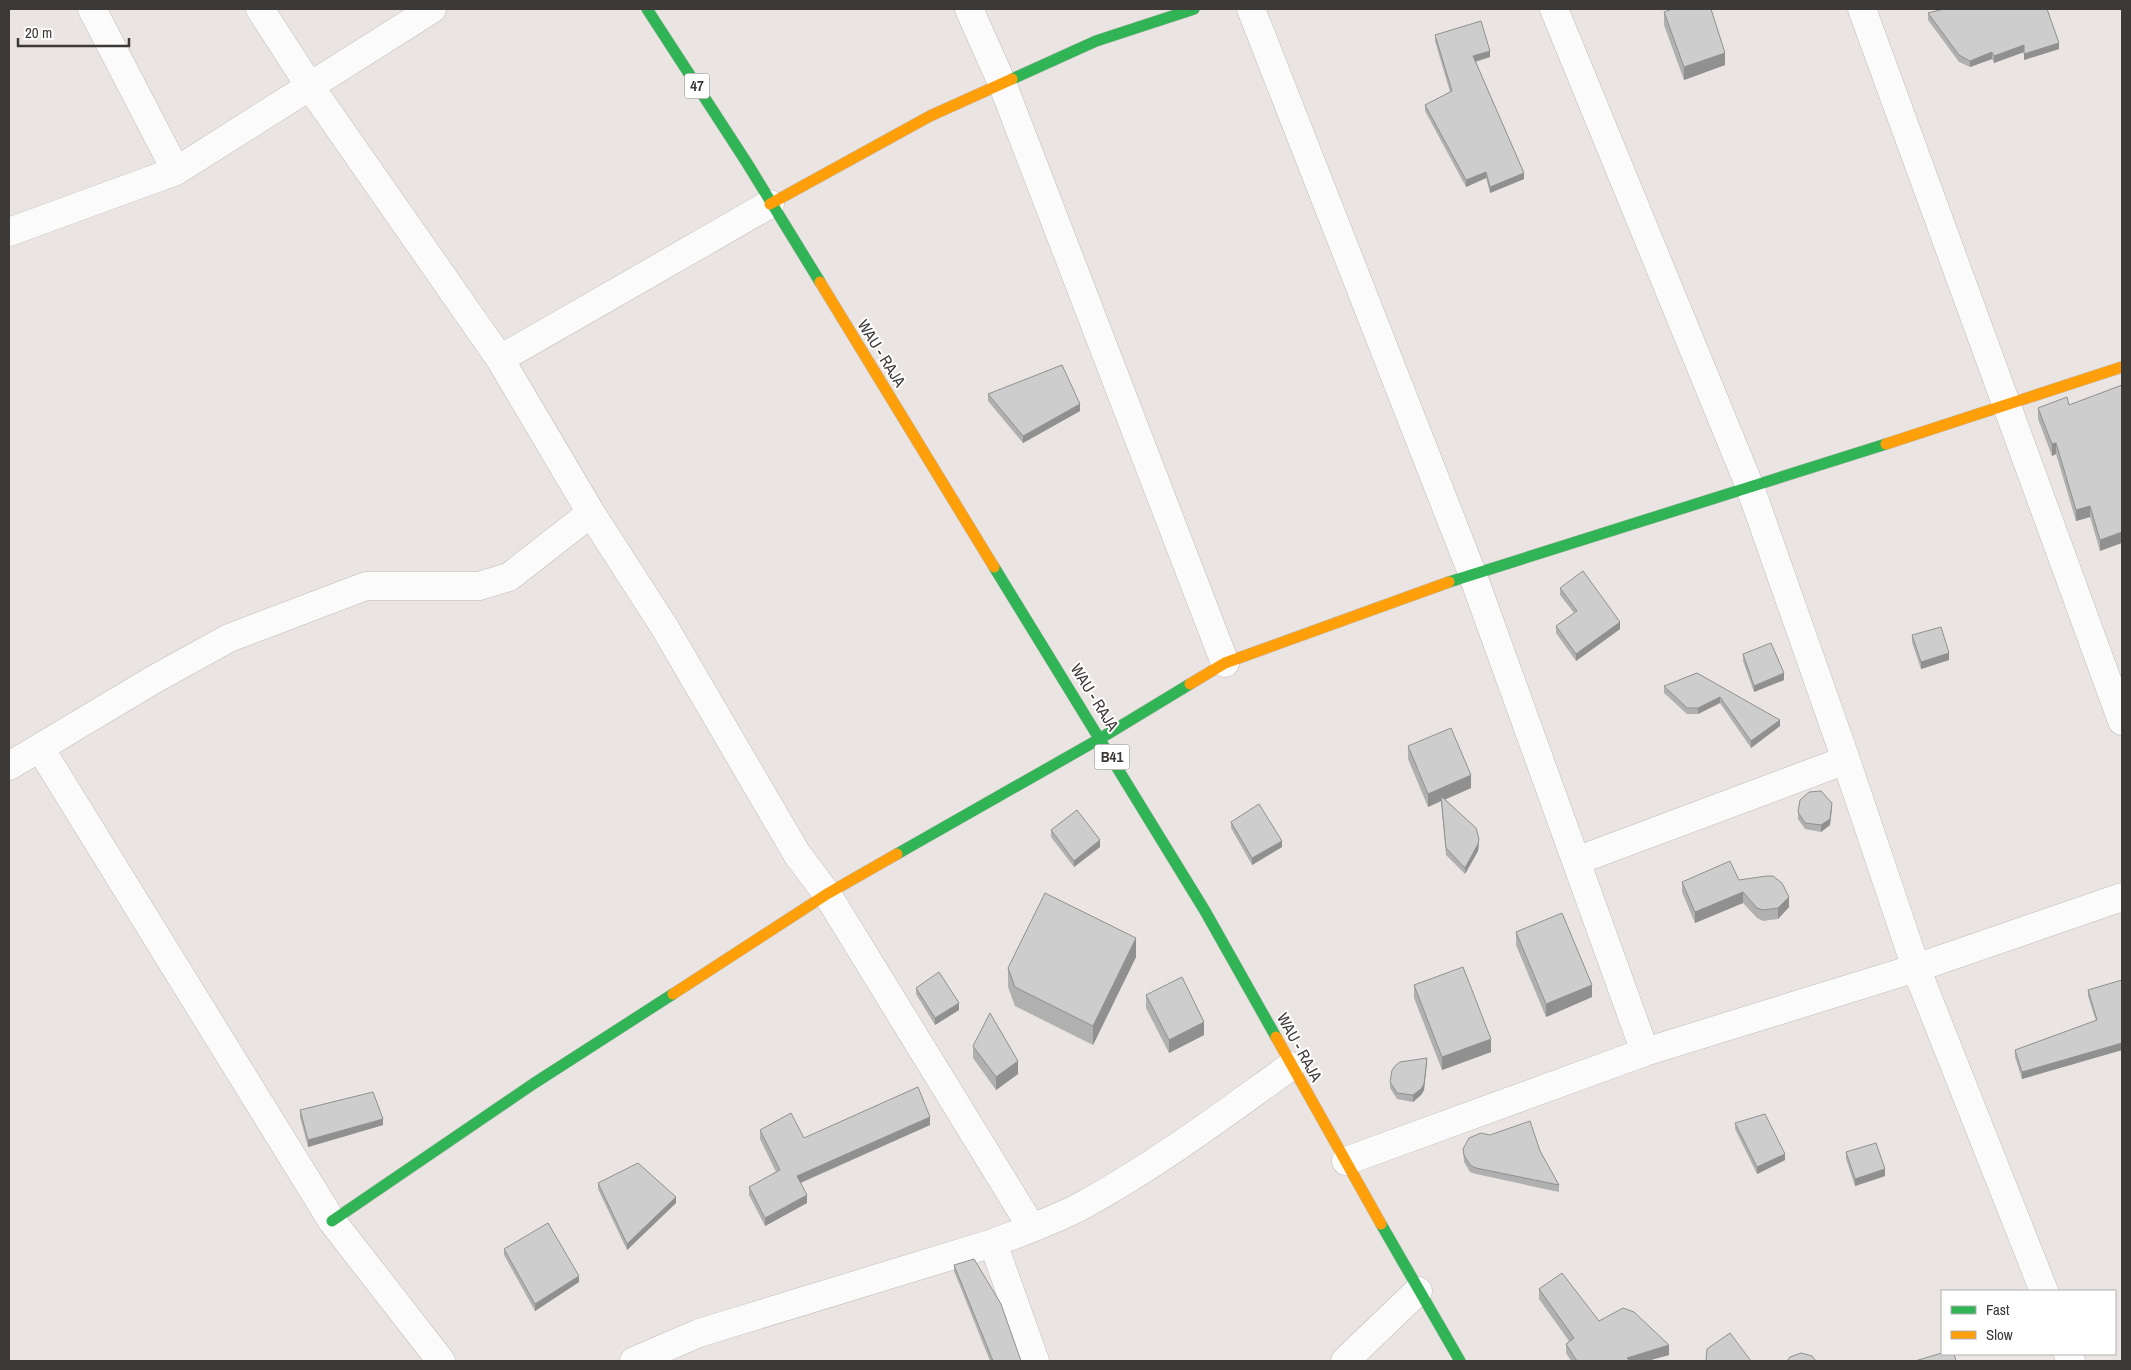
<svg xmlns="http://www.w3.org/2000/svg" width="2131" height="1370" font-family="'Archivo Narrow',sans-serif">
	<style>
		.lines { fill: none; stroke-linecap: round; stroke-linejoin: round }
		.street-casing { stroke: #c0bcba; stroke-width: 29 }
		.fast-casing { stroke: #c0bcba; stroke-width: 12 }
		.slow-casing { stroke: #c0bcba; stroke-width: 12 }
		.street { stroke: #fcfbfb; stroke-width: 28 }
		.fast { stroke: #30b455; stroke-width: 11 }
		.slow { stroke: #ff9f0a; stroke-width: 11 }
		.wall { fill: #b1b0b0 }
		.shaded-wall { fill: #909090 }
		.building { fill: #cecdcd; stroke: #909090 }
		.labels { text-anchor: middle; stroke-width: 4; stroke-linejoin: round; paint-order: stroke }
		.shield { fill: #fff; stroke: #777473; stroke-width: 1 }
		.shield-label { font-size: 15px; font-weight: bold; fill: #3d3937 }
		.street-label { font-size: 16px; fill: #3d3937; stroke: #fff }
	</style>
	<rect width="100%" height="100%" fill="#eae5e2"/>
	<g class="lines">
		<defs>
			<path id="street" d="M92,9L176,171
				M260,9L309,85L500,359L591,513L665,628L797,854L827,894L1032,1228
				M969,9L1002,83L1225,663
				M1251,9L1472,573L1645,1052
				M1554,9L1750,487L1846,760L1916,968L2044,1291
				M1862,9L2122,721
				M9,232L176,171L432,9
				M500,359L770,204
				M40,748L332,1221L441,1361
				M9,766L153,680L229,638L366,586H479L509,577L591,513
				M1576,861L1846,760
				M1346,1161L1645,1052L1916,968L2122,897
				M993,1243L1035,1361
				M2068,1354L2071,1361
				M634,1361L699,1333L993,1243C1024,1231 1056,1220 1085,1204C1158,1164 1224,1114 1291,1066
				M1345,1361L1418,1291"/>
			<path id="fast" d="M647,9L747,163L820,282
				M1012,79L1096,41L1194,9
				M994,567L1205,911L1276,1037
				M1449,582L1886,444
				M897,854L1101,738L1190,684
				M332,1221L533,1084L673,994
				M1381,1224L1460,1361"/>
			<path id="slow" d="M770,204L930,116L1012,79
				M820,282L994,567
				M1886,444L2122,367
				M1190,684L1225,663L1449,582
				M673,994L827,894L897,854
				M1276,1037L1381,1224"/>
		</defs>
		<!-- street casing -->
		<use href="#street" class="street-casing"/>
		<!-- fast casing -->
		<use href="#fast" class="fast-casing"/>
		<!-- slow casing -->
		<use href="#slow" class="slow-casing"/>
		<!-- street -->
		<use href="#street" class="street"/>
		<!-- fast -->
		<use href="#fast" class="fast"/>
		<!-- slow -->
		<use href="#slow" class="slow"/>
	</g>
	<!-- wall -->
	<path class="wall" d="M1664,12L1725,65L1684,80L1664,25Z
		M1928,13L2059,49L2024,60V52L1994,63L1992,59L1970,67L1959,62L1928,20Z
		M1435,35L1490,57L1476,62L1524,179L1490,193L1486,178L1466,187L1425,111V105L1450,92L1435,41Z
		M2122,385L2100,551L2090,517L2076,521L2056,454L2052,456L2038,419V408L2069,405Z
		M988,394L1080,411L1023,443L988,401Z
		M1560,588L1620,629L1576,661L1556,633V626L1574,613L1560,595Z
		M1912,635L1949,660L1921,669L1912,642Z
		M1743,654L1784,680L1754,692L1743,661Z
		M1697,673L1780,726L1751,748L1720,703L1698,714H1687L1664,693V686Z
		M1408,746L1471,788L1445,799L1479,845L1478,851L1465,874L1446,855L1441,801L1428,807L1408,759Z
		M1832,810L1830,825L1821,832L1805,829L1798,819V812Z
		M1231,822L1282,847L1252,865L1231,828Z
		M1051,830L1100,847L1074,867L1051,837Z
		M1739,880L1789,907L1778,919L1763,921L1757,918L1743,903L1695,923L1682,892V882Z
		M1516,932L1592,997L1546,1017L1516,945Z
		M1136,957L1093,1045L1015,1006L1008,987V968Z
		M2122,980V1050L2022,1079L2015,1057V1050L2096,1021L2088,996V990Z
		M1414,985L1491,1052L1442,1070L1414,998Z
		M916,988L959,1010L935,1025L916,994Z
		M1146,995L1204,1035L1169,1053L1146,1008Z
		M973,1046L1018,1074L996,1090L973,1058Z
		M1427,1064L1424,1090L1421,1095L1413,1102L1397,1099L1390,1088V1082Z
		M300,1110L383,1125L308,1147L300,1117Z
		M1735,1123L1785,1160L1757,1174L1735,1129Z
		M930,1125L801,1183L807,1203L765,1226L749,1195V1187L776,1172L760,1139V1130L804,1138Z
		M1463,1149L1540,1151L1559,1185V1192L1476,1174L1470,1172L1464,1162Z
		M1846,1152L1885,1176L1855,1186L1846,1159Z
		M598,1183L676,1203L627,1250L598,1189Z
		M504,1249L579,1282L535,1311L504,1255Z
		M954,1265L1021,1361H990L954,1271Z
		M1539,1289L1599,1321L1669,1355L1647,1361H1571L1566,1353V1344L1569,1341L1539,1299Z"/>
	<!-- shaded-wall -->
	<path class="shaded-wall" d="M2059,43V49L2024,60V54Z
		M2024,45V52L1994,63V56Z
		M1490,51V57L1473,62V56Z
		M1992,52V59L1970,67V61Z
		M1725,53V65L1684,80V67Z
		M1486,172V178L1466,187V180Z
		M1524,173V179L1490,193V187Z
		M1080,404V411L1023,443V436Z
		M2056,443V454L2052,456V444Z
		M2090,506V517L2076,521V510Z
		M2122,532V543L2100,551V540Z
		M1620,622V629L1576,661V654Z
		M1949,653V660L1921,669V662Z
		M1784,673V680L1754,692V686Z
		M1720,697V703L1698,714V708Z
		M1780,720V726L1751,748V741Z
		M1471,775V788L1442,801L1441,796V801L1428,807V794Z
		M1832,803L1830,825L1821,832V825Z
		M1479,839L1478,851L1465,874V868Z
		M1100,840V847L1074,867V861Z
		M1282,841V847L1252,865V858Z
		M1743,892V903L1695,923V912Z
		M1789,897V907L1778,919V908Z
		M1136,938V957L1093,1045V1026Z
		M1592,985V997L1546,1017V1004Z
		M959,1003V1010L935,1025V1018Z
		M1204,1022V1035L1169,1053V1040Z
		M1491,1039V1052L1442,1070V1057Z
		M2122,1043V1050L2022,1079V1072Z
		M1427,1058L1424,1090L1421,1095L1413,1102V1095Z
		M1018,1061V1074L996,1090V1077Z
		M930,1117V1125L797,1184V1176Z
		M383,1119V1125L308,1147V1140Z
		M1785,1154V1160L1757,1174V1167Z
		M1885,1169V1176L1855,1186V1179Z
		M807,1195V1203L765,1226V1218Z
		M676,1197V1203L627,1250V1244Z
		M579,1276V1282L535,1311V1304Z
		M1669,1345V1355L1647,1361H1627V1358Z"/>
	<!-- building -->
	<path class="building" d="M1672,9H1711L1725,53L1684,67L1664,12Z
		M1944,9H2047L2059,43L2024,54V45L1994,56L1992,52L1970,61L1959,55L1928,13Z
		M1481,21L1490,51L1473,56L1524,173L1490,187L1486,172L1466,180L1425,105L1452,91L1435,35Z
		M1062,365L1080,404L1023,436L988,394Z
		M2122,385V532L2100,540L2090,506L2076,510L2056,443L2052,444L2038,408L2067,397L2069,405Z
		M1583,571L1620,622L1576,654L1556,626L1577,611L1560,588Z
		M1941,627L1949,653L1921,662L1912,635Z
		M1771,643L1784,673L1754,686L1743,654Z
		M1697,673L1780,720L1751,741L1720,697L1698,708H1687L1664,686Z
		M1451,728L1471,775L1428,794L1408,746Z
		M1821,791L1832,803L1830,819L1821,825L1805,823L1798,812L1800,800L1809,792Z
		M1441,796L1476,828L1479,839L1478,844L1465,868L1446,848Z
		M1259,804L1282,841L1252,858L1231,822Z
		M1077,810L1100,840L1074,861L1051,830Z
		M1730,861L1739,880L1767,876H1773L1782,883L1789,897L1778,908L1763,910L1757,908L1743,892L1695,912L1682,882Z
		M1045,893L1136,938L1093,1026L1015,987L1008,968Z
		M1562,913L1592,985L1546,1004L1516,932Z
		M1463,967L1491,1039L1442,1057L1414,985Z
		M939,972L959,1003L935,1018L916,988Z
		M1182,977L1204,1022L1169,1040L1146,995Z
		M2122,980V1043L2022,1072L2015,1050L2097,1020L2088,990Z
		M990,1013L1018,1061L996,1077L973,1046Z
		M1427,1058L1424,1084L1421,1089L1413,1095L1397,1093L1390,1082L1392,1070L1396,1065L1400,1062Z
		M918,1087L930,1117L797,1176L807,1195L765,1218L749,1187L780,1170L760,1130L791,1113L804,1138Z
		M373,1092L383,1119L308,1140L300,1110Z
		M1765,1114L1785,1154L1757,1167L1735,1123Z
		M1530,1121L1540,1151L1559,1185L1476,1168L1470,1165L1464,1155L1463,1149L1469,1138L1481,1133L1490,1135Z
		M1876,1143L1885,1169L1855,1179L1846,1152Z
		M638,1163L676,1197L627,1244L598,1183Z
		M548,1223L579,1276L535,1304L504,1249Z
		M974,1259L1001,1304L1021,1361H993L954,1265Z
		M1562,1273L1599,1321L1623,1308L1634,1312L1669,1345L1627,1358L1630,1361H1577L1566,1344L1574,1338L1539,1289Z
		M1730,1333L1751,1361H1706L1707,1349Z
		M1801,1353L1812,1356L1816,1361H1787L1790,1357Z
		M1942,1353L1954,1354L1956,1361H1915Z"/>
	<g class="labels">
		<!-- shield labels -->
		<g class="shield">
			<rect x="684.5" y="73.5" width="25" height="25" rx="4"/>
			<rect x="1094.5" y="744.5" width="35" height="25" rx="4"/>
		</g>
		<g class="shield-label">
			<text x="697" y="91">47</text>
			<text x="1112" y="762">B41</text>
		</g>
		<!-- street labels -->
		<g class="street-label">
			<text transform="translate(882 353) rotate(58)" y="6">WAU - RAJA</text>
			<text transform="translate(1095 697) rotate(58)" y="6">WAU - RAJA</text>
			<text transform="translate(1300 1047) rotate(61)" y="6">WAU - RAJA</text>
		</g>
	</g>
	<!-- border -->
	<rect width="2131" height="1370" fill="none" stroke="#3d3937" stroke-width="20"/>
	<!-- legend -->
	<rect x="1941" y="1290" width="175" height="65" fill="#ffffff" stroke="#b1b0af"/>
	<rect x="1951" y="1306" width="25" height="8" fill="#30b455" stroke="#b1b0af"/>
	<text x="1986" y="1315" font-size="15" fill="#3d3937">Fast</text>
	<rect x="1951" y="1331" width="25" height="8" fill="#ff9f0a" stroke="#b1b0af"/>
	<text x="1986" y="1340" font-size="15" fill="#3d3937">Slow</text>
	<!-- scale -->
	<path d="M18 38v8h111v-8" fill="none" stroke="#3d3937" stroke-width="2.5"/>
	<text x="25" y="38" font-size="15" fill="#3d3937" stroke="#ffffff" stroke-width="4" paint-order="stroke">20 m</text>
</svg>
